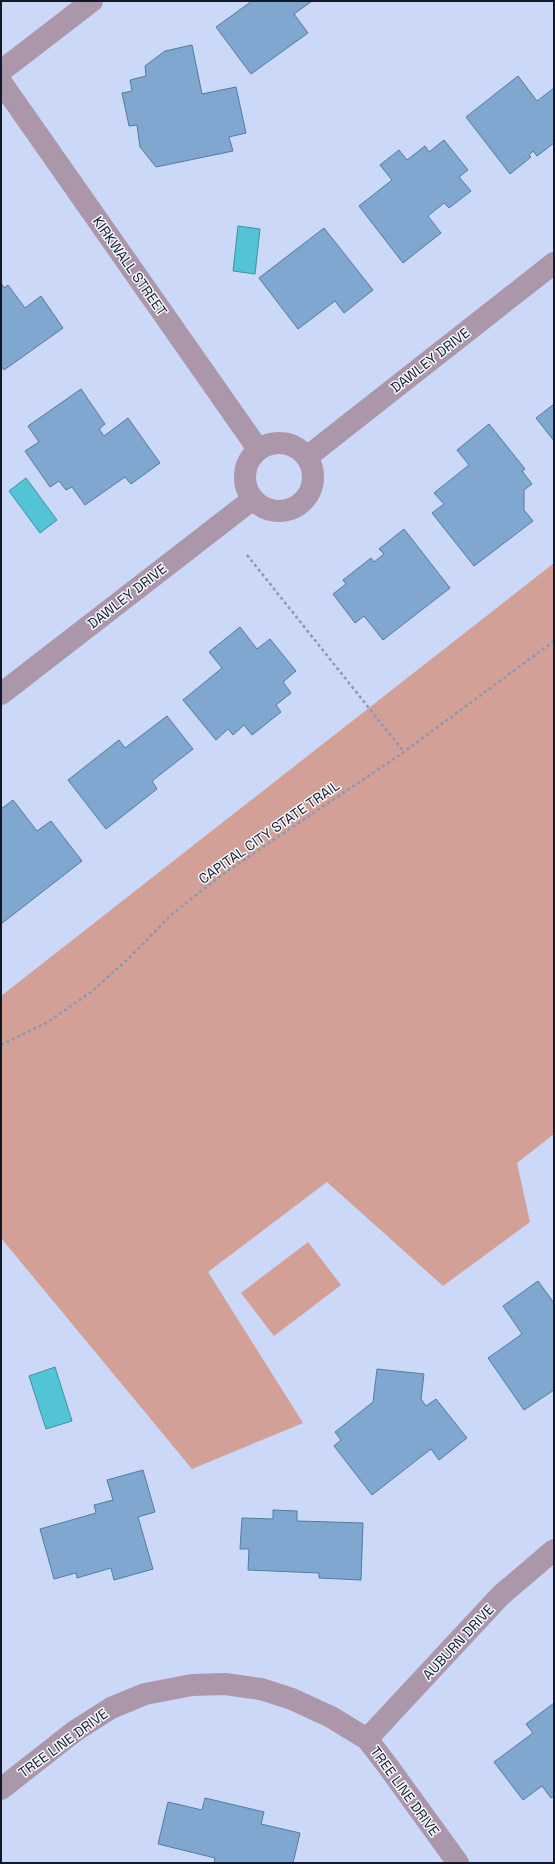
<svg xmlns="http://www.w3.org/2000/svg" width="555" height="1864" font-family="'Space Grotesk',sans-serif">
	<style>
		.green { fill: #d3a097 }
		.water { fill: #52c4d5; stroke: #3f90a2 }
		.building { fill: #7fa7cf; stroke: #547aa1 }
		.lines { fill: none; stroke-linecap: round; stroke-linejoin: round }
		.path { stroke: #8d97b2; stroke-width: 2.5; stroke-dasharray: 3 3; stroke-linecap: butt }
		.minor { stroke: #ab97a9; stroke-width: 22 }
		.labels { text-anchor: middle; stroke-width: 3; stroke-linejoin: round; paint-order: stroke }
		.street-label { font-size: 14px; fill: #12182a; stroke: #f7f9ff }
	</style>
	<rect width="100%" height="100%" fill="#ccd8f7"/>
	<!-- green -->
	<path class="green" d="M554,563V1134L517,1163L530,1222L443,1286L327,1182L208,1272L303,1423L192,1469L1,1238V996Z
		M308,1242L341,1285L274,1336L241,1293Z"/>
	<!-- water -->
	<path class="water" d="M238,226L260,229L255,274L233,271Z
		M26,478L57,520L40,533L9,491Z
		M55,1367L72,1421L46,1429L29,1376Z"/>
	<!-- building -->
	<path class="building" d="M252,1H312L294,14L308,33L251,74L216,27Z
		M192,45L202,94L236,87L246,133L229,137L233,151L156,167L140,147L137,125L129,126L122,93L132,91L130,80L146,76L145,66L165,51Z
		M518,76L537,101L554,88V143L537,156L533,151L529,155L531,157L510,174L466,117Z
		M444,140L468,170L459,177L471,191L449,208L444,203L428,216L441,233L403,263L359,206L392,180L380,165L399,150L407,160L425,146L429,152Z
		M324,228L373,290L344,313L335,301L298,329L259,278Z
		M1,283L4,288L8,285L25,308L41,296L63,328L4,370L1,366Z
		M81,389L105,424L99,429L104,436L128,418L160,463L131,484L125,477L85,505L72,487L66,490L59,481L50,487L25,451L39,442L28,426Z
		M554,404V441L536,418Z
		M489,424L525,469L522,471L532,484L524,490V510L533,521L474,566L432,513L444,504L434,493L469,465L457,450Z
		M404,529L450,588L383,640L364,616L355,623L333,594L346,584L343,580L371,558L374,562L384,554L379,549Z
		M240,627L257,649L270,639L296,671L283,682L291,693L276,705L281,712L252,735L244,725L233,735L228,729L216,740L183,700L222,668L209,652Z
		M167,716L193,749L152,781L157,789L106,829L68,780L119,740L125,748Z
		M13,800L37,831L51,821L82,861L1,924V809Z
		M538,1281L554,1303V1390L524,1410L488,1358L522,1334L503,1306Z
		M377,1369L424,1374L421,1399L426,1406L436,1399L467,1438L439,1460L431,1449L372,1495L334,1446L341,1440L335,1432L373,1402Z
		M143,1470L155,1512L138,1517L153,1569L114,1580L111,1568L77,1578L76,1573L54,1579L40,1529L96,1513L94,1505L113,1500L107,1480Z
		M273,1510L297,1511V1521L363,1523L361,1580L319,1578V1573L248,1570L249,1549H240L242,1518L273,1519Z
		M554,1703V1796L551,1798L542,1786L523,1800L494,1762L533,1733L526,1724Z
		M205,1798L264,1812L261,1824L300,1833L293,1863H214L215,1858L158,1844L168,1802L202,1810Z"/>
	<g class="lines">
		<!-- path -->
		<path class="path" d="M247,555L404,752
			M1,1045L48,1022L91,992L129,958L172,914L223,874L404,752L554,641"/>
		<!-- minor -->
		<path class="minor" d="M1,71L92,1
			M1,82L258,449
			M245 477a34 34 0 1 1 68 0a34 34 0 1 1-68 0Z
			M307,457L554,263
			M1,694L253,499
			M367,1739L501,1595L554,1550
			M1,1789L75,1731L111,1708L145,1694L192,1685L225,1684L261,1689L292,1699L331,1717L367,1739L387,1765L458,1863"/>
	</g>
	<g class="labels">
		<!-- street labels -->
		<g class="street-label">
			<text transform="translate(130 266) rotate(55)" y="5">KIRKWALL STREET</text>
			<text transform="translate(430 360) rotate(-38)" y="5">DAWLEY DRIVE</text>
			<text transform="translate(127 596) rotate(-38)" y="5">DAWLEY DRIVE</text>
			<text transform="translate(269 832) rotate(-35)" y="5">CAPITAL CITY STATE TRAIL</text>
			<text transform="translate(458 1642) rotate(-47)" y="5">AUBURN DRIVE</text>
			<text transform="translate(63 1743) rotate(-36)" y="5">TREE LINE DRIVE</text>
			<text transform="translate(405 1791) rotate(54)" y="5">TREE LINE DRIVE</text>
		</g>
	</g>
	<!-- border -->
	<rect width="555" height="1864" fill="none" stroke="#12182a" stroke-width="4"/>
</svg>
